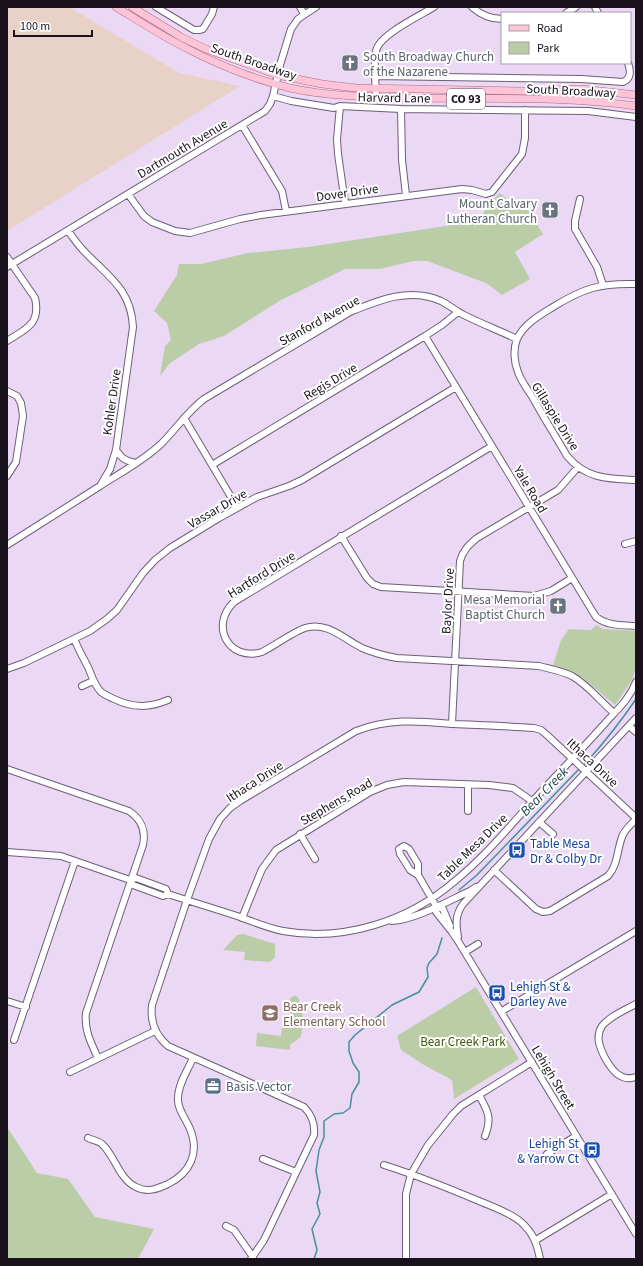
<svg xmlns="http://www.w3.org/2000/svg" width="643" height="1266" font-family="'Source Sans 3',sans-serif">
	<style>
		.industrial { fill: #e8d1c6 }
		.green { fill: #bbcda7 }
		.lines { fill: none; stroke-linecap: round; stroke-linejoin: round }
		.stream { stroke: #468f9f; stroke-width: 1.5 }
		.minor-casing { stroke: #6f5e77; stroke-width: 8 }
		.major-casing { stroke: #ac6c84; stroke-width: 8 }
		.minor { stroke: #fff; stroke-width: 6 }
		.major { stroke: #fdc4d7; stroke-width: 7 }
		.labels { text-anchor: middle; stroke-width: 4; stroke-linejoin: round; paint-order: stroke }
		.shield { fill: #fff; stroke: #5e5960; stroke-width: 1 }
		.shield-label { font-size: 12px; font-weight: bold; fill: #19121c }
		.worship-label { font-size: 13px; fill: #5b616d; stroke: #fff; text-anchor: end }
		.street-label { font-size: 13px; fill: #19121c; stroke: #fff }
		.transit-label { font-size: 13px; fill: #164399; stroke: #fff; text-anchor: start }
		.education-label { font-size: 13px; fill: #785e54; stroke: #fff; text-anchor: start }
		.park-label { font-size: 13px; fill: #3e5b0d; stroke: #fff }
		.service-label { font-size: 13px; fill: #4e5e75; stroke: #fff; text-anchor: start }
		.water-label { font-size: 14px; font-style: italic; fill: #1e4149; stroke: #fff }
	</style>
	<rect width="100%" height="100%" fill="#ebd8f4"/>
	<!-- industrial -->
	<path class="industrial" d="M7,7H69L179,73L240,86L7,231Z"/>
	<!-- green -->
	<path class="green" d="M500,193L512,204L521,199L543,234L515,252L530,279L502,295L486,283L427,261H413L380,269H345L281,300L224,336L199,344L170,363L160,376L165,346L171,340L167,323L154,311L177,275L179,264H201L248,253L308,247L479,221L489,203Z
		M596,625L603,629L636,631V667L632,680L615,705C596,689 578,671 553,665L561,640L569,629L591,630Z
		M243,934L275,944V957L270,962L244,960L245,952L223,950L237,935Z
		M476,987L519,1059L454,1099L452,1080L424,1065L401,1050L397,1036Z
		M294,996H297C305,1008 303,1024 301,1037L290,1045V1050L256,1046L257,1033L281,1036L283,1019H292C291,1012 288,1006 290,998Z
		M7,1127L37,1173L68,1179L95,1217L154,1229L138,1259H7Z"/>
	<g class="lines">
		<!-- stream -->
		<path class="stream" d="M583,766C602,745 620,723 636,699
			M459,890L477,875L580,768
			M314,1259L317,1250L312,1229L320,1214L317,1203L320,1192L316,1171L319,1150L324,1137V1121L334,1114L343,1113L350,1108L352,1094L359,1082V1072L353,1063L349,1051V1042L355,1035L392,1005L419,992L428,977L427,968L429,963L437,954L442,938"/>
		<defs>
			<path id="minor" d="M156,7L194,30H199L203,29L212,14L214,7
				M300,7L304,14
				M472,7C481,15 490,19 502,19
				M595,7L598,13
				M566,13L576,7
				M375,76L581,79L623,82C631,79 631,71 628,63
				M273,96L291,101L334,108L340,106L401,109L588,111L636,117
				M376,97C376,84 373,63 376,51C379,35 419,16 434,7
				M340,106L337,139L338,154L345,203
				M401,109L402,160L406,195
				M242,125L282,191L286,211
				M128,194L144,216L152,222L175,231L190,233L240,219L261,215L462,189L472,190L486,194L492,192L522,154L525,138V110
				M580,199L575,221V229L597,267L603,285
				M7,257L35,298C41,324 26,329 7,341
				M7,267L265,111L270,104L273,96L280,65L291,29L298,19L316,7
				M636,284C600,283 584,288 553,307C540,315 524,324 517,339C513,349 514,362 518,372C521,381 528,390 533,398C544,418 556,437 567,456C586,479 608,479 636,480
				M425,336L596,617C608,626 621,625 636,626
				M7,391L17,396L21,403L23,416L16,462L7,476
				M184,418L237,507
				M492,446L234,602C209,626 229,662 262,652C274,646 293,632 305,628C327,621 344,639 362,648C374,653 385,656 397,658L539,666C550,669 562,671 572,676C588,685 600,701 614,713
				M116,450C122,459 126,461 136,463
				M212,465L425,336L442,325L458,312
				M100,486C120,473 143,461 161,444C176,429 187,412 204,399L350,312C379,300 410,287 441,301C449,305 456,311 464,315C482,324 500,331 517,339
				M341,536L367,578L373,584L381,587L534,596L551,591L572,578
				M625,544L636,541
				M7,545L100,486L110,469L116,450L133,327C131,288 107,276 83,250C77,244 73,237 68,231
				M74,639C78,648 83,658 88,667C92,676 94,685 101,692C105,695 110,697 114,699C133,708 149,708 168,700
				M7,669L24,663L90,631L107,619L117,610L143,573L155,560L170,548L219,518L257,497L289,486L302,480L456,387
				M82,686L93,681
				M452,724L460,561C463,550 469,545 477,538L558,490L578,467
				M629,726L636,732
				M7,769L129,811C141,819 146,831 143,845L86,1013C84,1030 91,1043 98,1058
				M468,811V785
				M539,822L553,834
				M300,834L315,859
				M7,852L61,856L130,880L133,885L163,896L168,894C192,902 216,909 240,917C254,922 268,928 283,931C344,942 408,921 455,881C487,855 513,822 541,792C563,768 586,745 607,721C618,709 630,698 636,682
				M494,870L536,909L543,912L550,911L608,876C618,865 617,850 622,837C624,830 631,825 636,819
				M418,875L410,870L400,854L399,849L404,846L409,849L418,864V875L436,906L443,909L450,926
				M130,880L136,878L166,889L168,894
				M436,906V912L452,932L458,941L636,1234
				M242,918L262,869L276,850L370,792L387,785L404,782L489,785L513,788L532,801
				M392,921C415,920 448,901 470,891L476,887
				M458,937C456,924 455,915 463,904L636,718
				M465,952L478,944
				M7,1001L26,1007
				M636,1004C625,1010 610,1016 602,1026C595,1037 600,1048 605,1058C612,1070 620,1082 636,1077
				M502,1011L636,931
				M14,1040L75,861
				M70,1072L155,1031
				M479,1095C488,1111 492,1118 485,1136
				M88,1138C92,1140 99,1141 102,1144C115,1156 119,1179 136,1187C147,1193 157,1189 168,1184C190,1173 200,1153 190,1129C186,1119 177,1109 178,1098C178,1084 188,1070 193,1058
				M263,1159L296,1172
				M542,1161L547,1154L576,1136
				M384,1165C416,1175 448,1188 479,1201C493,1207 509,1212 521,1222C533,1233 537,1243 540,1259
				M226,1226L234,1230L253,1257
				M536,1240L612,1194
				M251,1259L264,1240L314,1135C315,1123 312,1115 304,1107L168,1046C155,1035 150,1022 152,1005L187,900L209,839L220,819L230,808L240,801L356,731C390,718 418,721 453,724C480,725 507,726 534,728L541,730L548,736L636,818
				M406,1259V1194L411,1174L428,1145L453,1114L461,1106L532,1062"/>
			<path id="major" d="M116,7C139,21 162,36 186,48C218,65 254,79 290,88C331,97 374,97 416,98C489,99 563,96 636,106
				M132,7L181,37L206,49L277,75L322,84L356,88L416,89L526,91L582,89L636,95"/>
		</defs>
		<!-- minor casing -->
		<use href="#minor" class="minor-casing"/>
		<!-- major casing -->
		<use href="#major" class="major-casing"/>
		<!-- minor -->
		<use href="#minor" class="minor"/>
		<!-- major -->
		<use href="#major" class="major"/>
	</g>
	<!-- icons -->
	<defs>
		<symbol id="church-square" viewBox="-11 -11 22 22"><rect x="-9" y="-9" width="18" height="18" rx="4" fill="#6b7280" stroke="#fff"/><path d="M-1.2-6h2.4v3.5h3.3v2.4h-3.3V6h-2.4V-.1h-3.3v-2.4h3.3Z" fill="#fff"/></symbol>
		<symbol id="bus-square" viewBox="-11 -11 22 22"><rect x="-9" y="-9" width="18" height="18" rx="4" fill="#1a4fb4" stroke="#fff"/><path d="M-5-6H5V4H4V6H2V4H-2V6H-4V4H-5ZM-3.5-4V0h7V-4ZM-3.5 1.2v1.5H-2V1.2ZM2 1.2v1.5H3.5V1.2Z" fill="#fff"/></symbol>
		<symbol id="school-square" viewBox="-11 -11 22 22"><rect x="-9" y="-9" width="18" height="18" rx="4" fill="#8d6e63" stroke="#fff"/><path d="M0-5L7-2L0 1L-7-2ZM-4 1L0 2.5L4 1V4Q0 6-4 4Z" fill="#fff"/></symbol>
		<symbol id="office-square" viewBox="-11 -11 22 22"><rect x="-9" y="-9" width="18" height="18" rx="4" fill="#5c6f8a" stroke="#fff"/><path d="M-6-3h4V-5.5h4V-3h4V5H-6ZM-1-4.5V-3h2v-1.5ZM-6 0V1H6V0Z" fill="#fff"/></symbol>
	</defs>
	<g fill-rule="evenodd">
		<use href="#church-square" x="340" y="53" width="20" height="20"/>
		<use href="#church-square" x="540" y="200" width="20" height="20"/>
		<use href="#church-square" x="548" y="596" width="20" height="20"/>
		<use href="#bus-square" x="507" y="840" width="20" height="20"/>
		<use href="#bus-square" x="487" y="983" width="20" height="20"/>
		<use href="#school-square" x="260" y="1003" width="20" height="20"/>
		<use href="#office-square" x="203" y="1076" width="20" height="20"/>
		<use href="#bus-square" x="582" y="1140" width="20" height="20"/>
	</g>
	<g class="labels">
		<!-- shield labels -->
		<rect class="shield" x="447" y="89" width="38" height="20" rx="3"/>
		<g class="shield-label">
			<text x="466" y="103">CO 93</text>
		</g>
		<!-- worship labels -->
		<g class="worship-label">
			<text x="363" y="61" text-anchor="start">South Broadway Church<tspan x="363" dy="15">of the Nazarene</tspan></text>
			<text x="537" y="208">Mount Calvary<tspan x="537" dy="15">Lutheran Church</tspan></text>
			<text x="545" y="604">Mesa Memorial<tspan x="545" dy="15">Baptist Church</tspan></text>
		</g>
		<!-- street labels -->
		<g class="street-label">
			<text transform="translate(254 61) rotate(19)" y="5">South Broadway</text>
			<text transform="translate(571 90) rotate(3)" y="5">South Broadway</text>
			<text transform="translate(394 97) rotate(1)" y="5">Harvard Lane</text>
			<text transform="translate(182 148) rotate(-31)" y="5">Dartmouth Avenue</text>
			<text transform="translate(347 192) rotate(-8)" y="5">Dover Drive</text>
			<text transform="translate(319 320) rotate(-29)" y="5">Stanford Avenue</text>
			<text transform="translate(330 381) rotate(-31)" y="5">Regis Drive</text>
			<text transform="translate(111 402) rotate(-82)" y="5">Kohler Drive</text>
			<text transform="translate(556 416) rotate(58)" y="5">Gillaspie Drive</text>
			<text transform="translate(531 489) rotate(59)" y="5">Yale Road</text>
			<text transform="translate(217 508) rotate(-30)" y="5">Vassar Drive</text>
			<text transform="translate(261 574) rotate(-32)" y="5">Hartford Drive</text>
			<text transform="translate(447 601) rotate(-87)" y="5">Baylor Drive</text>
			<text transform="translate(593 762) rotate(43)" y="5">Ithaca Drive</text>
			<text transform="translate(254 781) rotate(-33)" y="5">Ithaca Drive</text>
			<text transform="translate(336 801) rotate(-30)" y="5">Stephens Road</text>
			<text transform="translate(472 847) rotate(-44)" y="5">Table Mesa Drive</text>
			<text transform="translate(554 1077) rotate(59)" y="5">Lehigh Street</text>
		</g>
		<!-- transit labels -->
		<g class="transit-label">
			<text x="530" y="848">Table Mesa<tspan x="530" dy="15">Dr &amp; Colby Dr</tspan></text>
			<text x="510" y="991">Lehigh St &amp;<tspan x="510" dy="15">Darley Ave</tspan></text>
			<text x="579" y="1148" text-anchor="end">Lehigh St<tspan x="579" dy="15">&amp; Yarrow Ct</tspan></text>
		</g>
		<!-- education labels -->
		<g class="education-label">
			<text x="283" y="1011">Bear Creek<tspan x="283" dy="15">Elementary School</tspan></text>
		</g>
		<!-- park labels -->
		<g class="park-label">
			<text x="463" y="1046">Bear Creek Park</text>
		</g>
		<!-- service labels -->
		<g class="service-label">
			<text x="226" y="1091">Basis Vector</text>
		</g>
		<!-- water labels -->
		<g class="water-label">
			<text transform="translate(544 791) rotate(-46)" y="5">Bear Creek</text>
		</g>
	</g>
	<!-- border -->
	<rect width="643" height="1266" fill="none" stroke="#19121c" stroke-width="16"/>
	<!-- legend -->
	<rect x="501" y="12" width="130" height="52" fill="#ffffff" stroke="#a3a0a4"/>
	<rect x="509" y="25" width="20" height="6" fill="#fdc4d7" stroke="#a3a0a4"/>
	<text x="537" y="32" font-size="12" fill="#19121c">Road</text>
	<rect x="509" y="42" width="20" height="12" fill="#bbcda7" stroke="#a3a0a4"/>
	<text x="537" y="52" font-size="12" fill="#19121c">Park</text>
	<!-- scale -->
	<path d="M14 30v6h78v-6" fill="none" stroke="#19121c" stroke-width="2"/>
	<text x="20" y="30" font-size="12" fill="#19121c" stroke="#ffffff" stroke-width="3" paint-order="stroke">100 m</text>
</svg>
